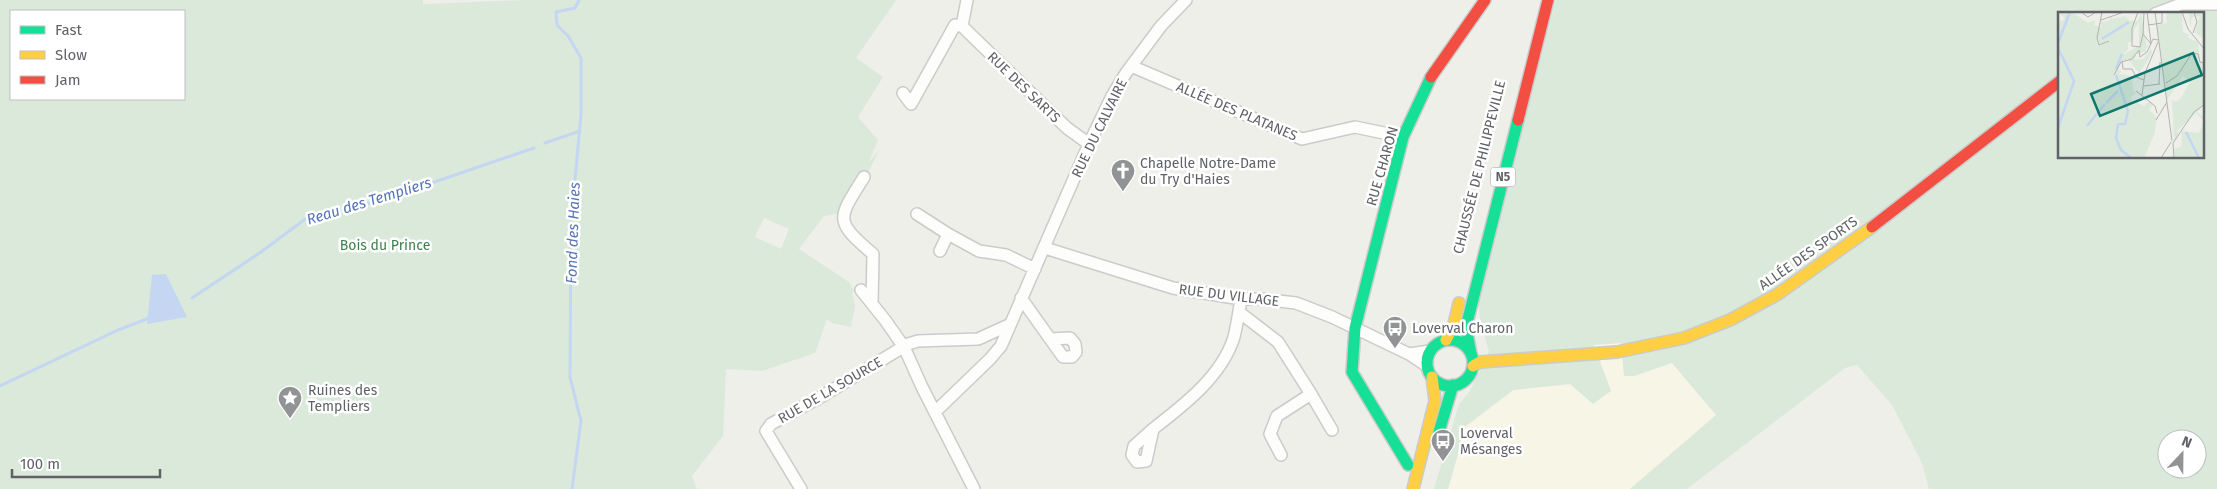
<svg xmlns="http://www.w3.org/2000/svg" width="2217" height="489" font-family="'Fira Sans',sans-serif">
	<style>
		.commercial { fill: #f6f5e6 }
		.green { fill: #dae9da; fill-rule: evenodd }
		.water { fill: #c4d6f2 }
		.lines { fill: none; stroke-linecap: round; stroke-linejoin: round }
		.stream { stroke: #c4d6f2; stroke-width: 3 }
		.street-casing { stroke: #cbcbca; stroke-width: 14 }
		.fast-casing { stroke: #cacbcb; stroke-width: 14 }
		.slow-casing { stroke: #cacbcb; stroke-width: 14 }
		.jam-casing { stroke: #cacbcb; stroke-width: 14 }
		.street { stroke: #fdfdfc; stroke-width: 11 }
		.fast { stroke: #16e098; stroke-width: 11 }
		.slow { stroke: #ffcf43; stroke-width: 11 }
		.jam { stroke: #f24e42; stroke-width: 11 }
		.labels { text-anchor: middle; stroke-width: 5; stroke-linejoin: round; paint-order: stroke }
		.shield { fill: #fff; stroke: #909195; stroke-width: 1 }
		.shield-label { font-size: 12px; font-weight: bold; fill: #606267 }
		.street-label { font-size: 14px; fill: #606267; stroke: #fff }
		.poi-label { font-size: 14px; fill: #606267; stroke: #fff; text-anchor: start }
		.park-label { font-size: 14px; fill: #3f7f4d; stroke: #fff }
		.water-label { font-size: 15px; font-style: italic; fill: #5674b8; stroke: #fff }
		.inset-river { fill: none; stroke: #c4d6f2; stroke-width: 2.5 }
		.inset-road { fill: none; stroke: #b2b3b2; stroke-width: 1 }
		.view { fill: #0f766e; fill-opacity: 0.15; stroke: #0f766e; stroke-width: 2.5 }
		.inset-edge { fill: none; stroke: #606267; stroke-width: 2.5 }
	</style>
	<rect width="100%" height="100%" fill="#efefea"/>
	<!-- commercial -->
	<path class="commercial" d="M1621,343L1624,376H1634L1672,363L1716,415L1630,489H1448L1466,426L1514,390L1571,384L1594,345Z"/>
	<!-- green -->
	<path class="green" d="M0,0H423V4L524,0H896L856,58L883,77L858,117L878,140L869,162L879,150L850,211L824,216L799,249L849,282L855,292H852L855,306L851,327L832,323L827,319L815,353L762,371L726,369L723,436L692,476L697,489H0ZM11,11H184V99H11ZM764,218L789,229L781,249L755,237Z
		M1556,0H2217V489H1929L1922,463L1892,405L1857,365L1845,368L1687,489H1630L1716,415L1672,363L1634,376H1624L1621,343L1594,345L1611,391L1593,404L1570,384L1513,390L1466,426L1448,489H1434L1459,404L1470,391L1489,352L1480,318L1478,295ZM2060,14H2203V158H2060ZM2167,439H2197V469H2167Z"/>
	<!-- water -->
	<path class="water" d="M166,274L187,317L147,324L152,275Z"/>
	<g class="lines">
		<!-- stream -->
		<path class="stream" d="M545,143L580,131
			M192,298L261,252L308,217L379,201L534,148
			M0,386L118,330L152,317
			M572,489L581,421L570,377L571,224L581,114V58L568,36L557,25L556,12L575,8L579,0"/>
		<defs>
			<path id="street" d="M967,0L962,26L969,33L1067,128L1089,144
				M2155,14L2181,4H2217
				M1131,66L1302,139L1355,127L1403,137
				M903,93L911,104L955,25L962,26
				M864,177C838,219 833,220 873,254L872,303
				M917,214L948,234L979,251L1006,255L1035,269
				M1045,248L1173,288L1241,299H1261L1296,303L1332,317L1409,354L1427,366
				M940,251L948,234
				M861,290L885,320L904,347L922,387L974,489
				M1021,298L1063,357H1072L1076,352L1075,344L1070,338L1051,339
				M1239,312L1278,342L1311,394L1277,416L1270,434L1281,455
				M1409,354L1430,351
				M1311,394L1332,430
				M935,412L990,359L1001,346L1089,144L1112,96L1126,73L1161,26L1186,0
				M1153,429L1134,446L1132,455L1137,462L1146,461L1153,429C1184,405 1222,376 1234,337C1237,325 1239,311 1241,299
				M801,489L766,431L771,424L824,395L908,344L918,341L978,339L1009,325"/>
			<path id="fast" d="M1427 363a23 23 0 1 1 46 0a23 23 0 1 1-46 0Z
				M1471,354L1466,327L1518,120
				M1438,435L1453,385
				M1408,465L1352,372L1355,328L1403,137L1431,77"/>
			<path id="slow" d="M1446,340L1454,324L1459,303
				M1473,366L1480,362L1617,352L1684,338L1730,320L1778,294L1872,227
				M1413,489L1435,401L1432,377"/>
			<path id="jam" d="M1431,77L1485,0
				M1518,120L1548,0
				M1872,227L2060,81"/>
		</defs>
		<!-- street casing -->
		<use href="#street" class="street-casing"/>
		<!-- fast casing -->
		<use href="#fast" class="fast-casing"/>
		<!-- slow casing -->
		<use href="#slow" class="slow-casing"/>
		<!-- jam casing -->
		<use href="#jam" class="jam-casing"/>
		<!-- street -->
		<use href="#street" class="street"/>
		<!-- fast -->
		<use href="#fast" class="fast"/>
		<!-- slow -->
		<use href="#slow" class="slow"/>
		<!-- jam -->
		<use href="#jam" class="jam"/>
	</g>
	<!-- icons -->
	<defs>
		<symbol id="church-pin" viewBox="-11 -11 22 30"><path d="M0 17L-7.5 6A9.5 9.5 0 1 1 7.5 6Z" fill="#929395" stroke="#fff"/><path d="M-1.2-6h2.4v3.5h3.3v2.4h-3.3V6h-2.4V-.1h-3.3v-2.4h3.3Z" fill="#fff"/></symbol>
		<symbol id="bus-pin" viewBox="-11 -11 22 30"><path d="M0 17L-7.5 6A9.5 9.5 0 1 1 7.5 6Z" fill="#929395" stroke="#fff"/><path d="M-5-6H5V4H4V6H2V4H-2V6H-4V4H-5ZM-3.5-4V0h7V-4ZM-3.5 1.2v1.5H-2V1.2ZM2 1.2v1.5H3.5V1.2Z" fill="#fff"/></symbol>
		<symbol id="sight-pin" viewBox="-11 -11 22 30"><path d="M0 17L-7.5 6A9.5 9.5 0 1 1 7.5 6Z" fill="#929395" stroke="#fff"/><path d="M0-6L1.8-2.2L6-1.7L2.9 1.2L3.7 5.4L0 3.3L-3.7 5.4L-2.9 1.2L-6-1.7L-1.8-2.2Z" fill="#fff"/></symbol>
	</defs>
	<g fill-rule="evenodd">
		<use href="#church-pin" x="1109" y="157" width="28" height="38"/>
		<use href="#bus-pin" x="1381" y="314" width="28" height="38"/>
		<use href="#sight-pin" x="276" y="384" width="28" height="38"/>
		<use href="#bus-pin" x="1429" y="427" width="28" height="38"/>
	</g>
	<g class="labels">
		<!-- shield labels -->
		<rect class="shield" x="1490.5" y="167.5" width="25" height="19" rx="4"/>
		<g class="shield-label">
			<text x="1503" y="181">N5</text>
		</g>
		<!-- street labels -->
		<g class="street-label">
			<text transform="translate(1024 87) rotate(44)" y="5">RUE DES SARTS</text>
			<text transform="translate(1237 111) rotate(23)" y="5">ALLÉE DES PLATANES</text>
			<text transform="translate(1099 128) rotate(-64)" y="5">RUE DU CALVAIRE</text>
			<text transform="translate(1382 166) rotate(-74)" y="5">RUE CHARON</text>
			<text transform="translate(1479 167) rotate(-76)" y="5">CHAUSSÉE DE PHILIPPEVILLE</text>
			<text transform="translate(1808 253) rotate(-35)" y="5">ALLÉE DES SPORTS</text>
			<text transform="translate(1229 295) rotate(7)" y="5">RUE DU VILLAGE</text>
			<text transform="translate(830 390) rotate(-30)" y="5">RUE DE LA SOURCE</text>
		</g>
		<!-- poi labels -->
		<g class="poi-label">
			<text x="1140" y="168">Chapelle Notre-Dame<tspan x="1140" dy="16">du Try d'Haies</tspan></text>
			<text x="1412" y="333">Loverval Charon</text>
			<text x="308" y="395">Ruines des<tspan x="308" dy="16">Templiers</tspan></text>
			<text x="1460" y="438">Loverval<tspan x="1460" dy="16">Mésanges</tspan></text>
		</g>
		<!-- park labels -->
		<g class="park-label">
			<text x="385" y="250">Bois du Prince</text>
		</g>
		<!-- water labels -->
		<g class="water-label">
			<text transform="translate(369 201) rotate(-17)" y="5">Reau des Templiers</text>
			<text transform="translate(573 233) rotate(-88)" y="5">Fond des Haies</text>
		</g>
	</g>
	<!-- overview -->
	<g transform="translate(2058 12)">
		<rect width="146" height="146" fill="#efefea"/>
		<path d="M0,0H14L30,11L37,8L36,13L44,15L42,10L51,9L53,4L54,7L67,4L72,9H80L83,0L89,35L87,40L78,42L77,48L86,47L93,36L94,42L81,61L70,47L62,50L60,59L64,57L61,62L74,64L75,78L78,81L73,85L75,93L78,90L86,94L91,89L95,92L91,98L99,106L96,123L86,146H0V8L5,9L6,5ZM81,11V34L65,43L70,37V31L75,28L76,17ZM108,0H124V7L127,8H124L125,20L131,23L130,26L140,30L142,49L146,51L147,91L139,100L146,105V109L138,101L119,119L121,123L116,128L114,88L118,90L123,86L132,70L125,64L109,88L99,13L109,11ZM131,0H146V27L137,20L142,4L134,5L132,17ZM146,110V146H117L116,137L124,134L123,119L141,121Z" fill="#dae9da" fill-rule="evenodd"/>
		<path class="inset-river" d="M44,27L71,10M0,31L12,0M0,36L16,69L0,116M58,57L64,42M58,63L70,99L67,112H60M48,91L60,79M60,112L58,126L63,138L73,146M29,114L47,92M128,120L141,146"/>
		<path class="inset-road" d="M23,0L30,5L38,0M44,0L39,26L41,33L51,29M80,0L74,16V34L82,35L85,22M86,0L85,22L93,32M89,0L93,31M97,0L114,129M124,0L130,17L147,38M43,8L66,0M90,13L104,11V1M135,21L139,10L136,0M64,49L65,57H74L78,65L86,68M56,63L63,50L74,47L81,38L82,45L89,40L95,27L100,28M108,71L119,64L134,41L140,42L142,50L147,51M101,72L102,50M86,74L102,72M78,79L97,94L99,101M84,83L87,61L100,30M98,108L109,90M115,131L136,100L147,92M115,131L116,146M103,146L113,130"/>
		<path class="view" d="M135,41L144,63L42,104L33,82Z"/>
		<rect width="146" height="146" class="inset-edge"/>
	</g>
	<!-- legend -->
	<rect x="10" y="10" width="175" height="90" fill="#ffffff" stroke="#bfc0c2"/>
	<rect x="20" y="26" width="25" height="8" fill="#16e098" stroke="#bfc0c2"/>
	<text x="55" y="35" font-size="15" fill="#606267">Fast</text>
	<rect x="20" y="51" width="25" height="8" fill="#ffcf43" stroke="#bfc0c2"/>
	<text x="55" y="60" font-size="15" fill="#606267">Slow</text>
	<rect x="20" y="76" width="25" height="8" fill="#f24e42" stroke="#bfc0c2"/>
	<text x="55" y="85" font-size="15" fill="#606267">Jam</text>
	<!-- north arrow -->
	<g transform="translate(2182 454) rotate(22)"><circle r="24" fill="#ffffff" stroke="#bfc0c2"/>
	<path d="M0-4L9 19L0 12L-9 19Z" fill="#929395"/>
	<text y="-8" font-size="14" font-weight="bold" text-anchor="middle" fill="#606267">N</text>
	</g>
	<!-- scale -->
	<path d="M12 469v8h148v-8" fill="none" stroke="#606267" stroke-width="2.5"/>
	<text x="20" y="469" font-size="15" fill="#606267" stroke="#ffffff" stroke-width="4" paint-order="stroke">100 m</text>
</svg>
